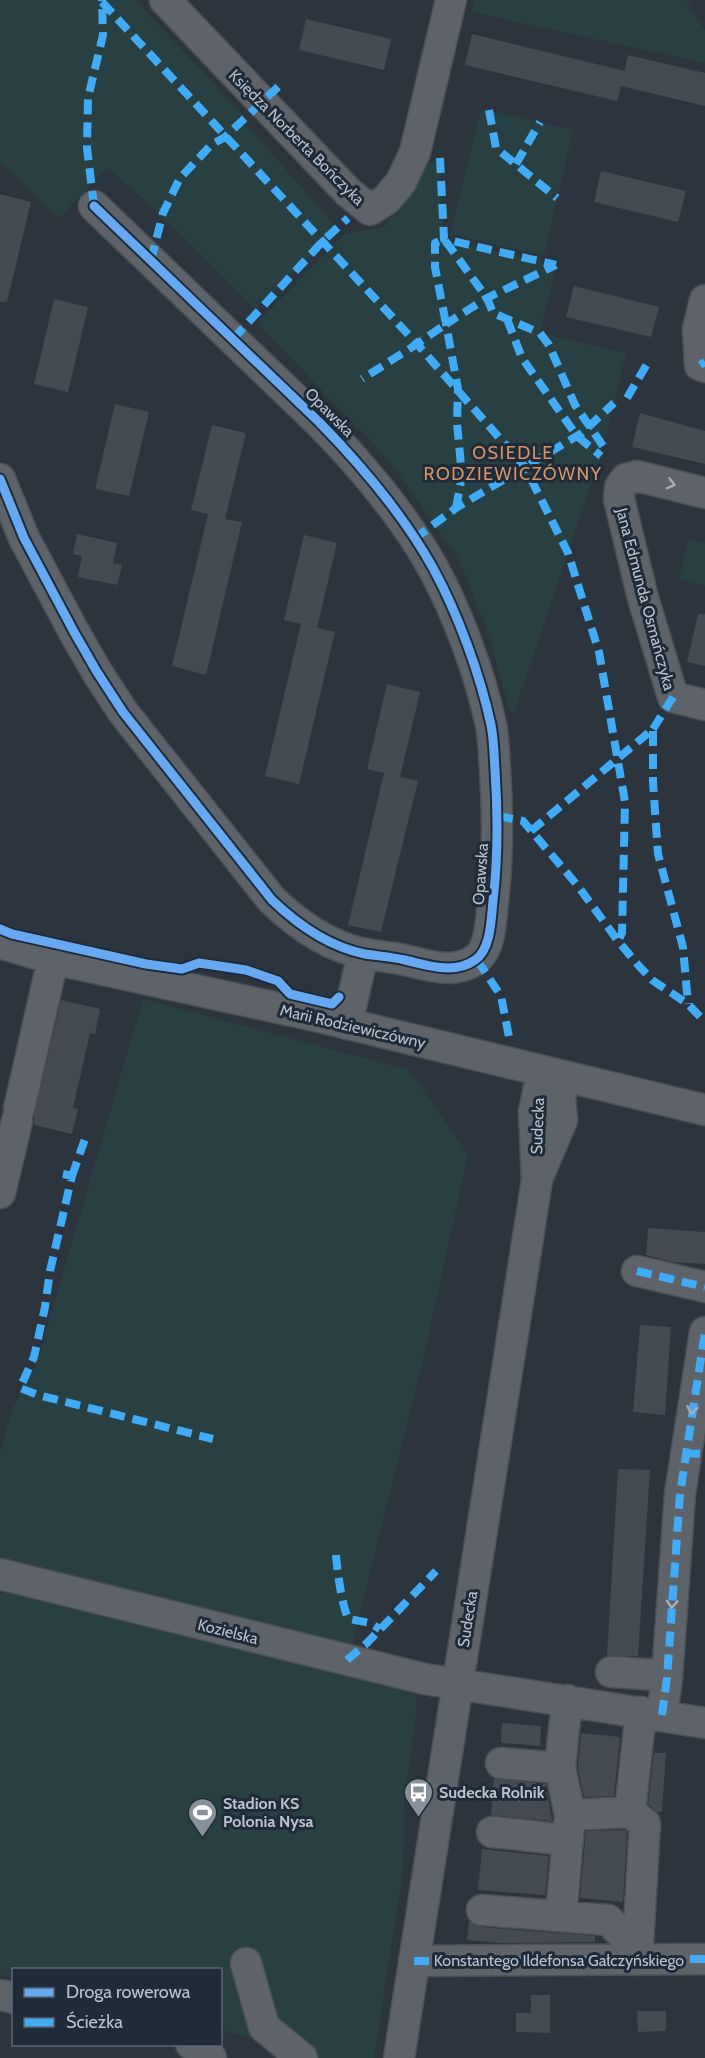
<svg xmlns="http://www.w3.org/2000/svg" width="705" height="2058" font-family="Cabin,sans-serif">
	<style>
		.green { fill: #294043 }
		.building { fill: #454b52 }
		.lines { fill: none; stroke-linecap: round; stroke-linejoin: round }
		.minor-casing { stroke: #4b5057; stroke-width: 33 }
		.minor { stroke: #5e636a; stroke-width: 30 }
		.quiet { stroke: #42abf6; stroke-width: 8; stroke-dasharray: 15 8; stroke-linecap: butt }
		.cycleway-casing { stroke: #1f2b38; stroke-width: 13 }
		.cycleway { stroke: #66a8f1; stroke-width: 9 }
		.oneway { stroke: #a6aeb9 }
		.labels { text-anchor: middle; stroke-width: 6; stroke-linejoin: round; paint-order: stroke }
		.street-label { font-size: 16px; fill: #b8c1cd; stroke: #1f2b38 }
		.poi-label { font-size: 16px; font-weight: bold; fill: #b8c1cd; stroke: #1f2b38; text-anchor: start }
		.neighbourhood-label { font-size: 18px; letter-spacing: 1.5px; fill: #d99367; stroke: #1f2b38 }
	</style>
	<rect width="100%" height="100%" fill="#2c343d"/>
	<!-- green -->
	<path class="green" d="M0,0H135L245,117L242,120L339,230L255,309L155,209L107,168L59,218L0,162Z
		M475,0H686L705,31V63L472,12Z
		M481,109L573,130L544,256L450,234Z
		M440,158L444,239L556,265L540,333L626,353L601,456L512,718L487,630L458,558L388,459L257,323L345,234L384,227L426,165Z
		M689,539L705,543V586L679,579Z
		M143,999L409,1070L468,1154L427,1343L351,1650L0,1560V1454L12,1409L37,1362Z
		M0,1586L416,1691L417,1708L404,1803L403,1871L374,2058H290L253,2038L221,2030L220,1970H14L13,1978L0,1975Z"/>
	<!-- building -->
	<path class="building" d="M306,19L391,39L384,70L299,50Z
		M472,34L625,71L617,101L465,65Z
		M628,55L705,73V106L621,86Z
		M601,171L686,191L678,222L594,202Z
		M0,194L31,202L7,302H0Z
		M574,286L659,307L651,337L566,317Z
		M54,299L88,307L68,392L34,384Z
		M115,404L149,412L129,496L95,489Z
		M640,413L705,431V464L632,447Z
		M212,425L246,433L225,519L242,522L206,675L172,666L208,514L191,510Z
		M77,534L117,543L113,563L122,565L117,585L78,577L82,556L73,554Z
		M304,535L337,543L317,628L335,632L299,784L265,776L301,624L284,620Z
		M698,614H705V666L687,662Z
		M387,684L420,692L400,777L367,769Z
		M384,773L418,781L381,932L348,925Z
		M61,1000L100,1009L95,1034L90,1033L73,1108L78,1109L72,1134L34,1125V1117Z
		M648,1228L705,1232V1264L672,1262L646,1255Z
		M640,1325L671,1327L665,1415L633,1412Z
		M618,1469L650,1470L638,1656H607Z
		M502,1723L541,1726L540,1746L501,1743Z
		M581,1733L620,1737L614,1796L584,1797L578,1768Z
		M654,1753H666L662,1812H657L648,1804Z
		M494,1779L546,1784L552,1821L491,1815Z
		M624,1830L627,1832L623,1902L580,1898L586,1831Z
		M482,1849L549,1856L545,1895L478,1890Z
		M469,1921L481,1927L595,1936V1942L500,1943L467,1940Z
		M531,1995H550V2033L516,2032V2013H531Z
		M637,2011H666V2031L638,2032Z"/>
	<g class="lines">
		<defs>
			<path id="minor" d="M165,0L348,192L370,210L387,199L401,182L415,152L451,0
				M705,300L698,329L700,365L705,367
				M0,479L24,538L74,632L97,672L123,712L272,900C297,924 330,947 365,954C378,956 392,957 405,960C427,965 454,975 475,960C491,950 491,919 493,901C498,858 498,814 495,770C494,755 494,740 491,725C480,674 458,614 433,568C403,514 362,466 319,422L94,206
				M705,493L637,476L626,479L620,487L619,499L643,598L673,697L705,705
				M0,943L53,959L315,1016L705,1110
				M347,1024L363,953
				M19,1109L53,959
				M540,1172L562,1120L560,1094L556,1075
				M0,1193L17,1121
				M637,1271L705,1287
				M0,1574L425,1679L705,1723
				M611,1672L660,1675L667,1678
				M662,1715L667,1678L680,1494L705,1332
				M501,1763L560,1768L567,1700
				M560,1768L570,1815
				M492,1832L567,1840
				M482,1910L608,1920L619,1931L638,1942
				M561,1915L570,1815L630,1812
				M637,1960L645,1824L630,1812L641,1712
				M414,1961L705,1959
				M246,1963L264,2027L302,2058
				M0,1995L14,1998
				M191,2044L211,2058
				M399,2058L537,1180L534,1112L542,1072"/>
		</defs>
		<!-- minor casing -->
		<use href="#minor" class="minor-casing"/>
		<!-- minor -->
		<use href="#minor" class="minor"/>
		<!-- quiet -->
		<path class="quiet" d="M102,2L417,344L362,379
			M489,110L496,148L557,198
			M440,158L444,239L556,265
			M516,164L540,122
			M94,206L87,148L88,98L103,35L102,0
			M151,260L163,213L180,178L211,145L225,137L280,85
			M507,319L522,358L577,436L601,456
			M233,339L323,241L348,218
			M700,365L705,362
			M627,398L650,359
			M603,446L575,405L549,345L540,333L493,313L487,298L444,239L435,243V267L446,324L417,344L525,467L568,553L599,652L625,802L622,933L618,941
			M456,508L462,476L457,423L458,389L446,324L487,298L556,265
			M414,539L456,508L582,433L614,403
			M653,729L673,697
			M498,816L523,821L578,886L618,941L639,966L652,980L688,1004L705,1022
			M531,831L653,729V782L658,854L683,947L688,1004
			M477,960L501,996L510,1042
			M63,1174L72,1176L50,1271L45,1307L34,1357L20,1388L38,1395L213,1439
			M72,1176L86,1136
			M637,1271L705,1287
			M685,1453L705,1454
			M336,1555C337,1568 342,1609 349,1619L370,1623L380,1629
			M347,1660L367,1643L436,1571
			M662,1715L667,1678L680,1494L705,1332
			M414,1961L705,1959"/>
		<defs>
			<path id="cycleway" d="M0,479L24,538L74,632L97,672L123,712L272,900C297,924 330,947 365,954C378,956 392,957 405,960C427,965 454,975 475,960C491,950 491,919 493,901C498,858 498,814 495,770C494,755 494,740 491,725C480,674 458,614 433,568C403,514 362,466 319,422L94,206
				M0,929L12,934L146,964L182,969L199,963L246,970L278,981L290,994L332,1004L339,997"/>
		</defs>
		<!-- cycleway casing -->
		<use href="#cycleway" class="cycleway-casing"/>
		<!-- cycleway -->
		<use href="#cycleway" class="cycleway"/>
	</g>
	<!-- one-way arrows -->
	<defs><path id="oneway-chevron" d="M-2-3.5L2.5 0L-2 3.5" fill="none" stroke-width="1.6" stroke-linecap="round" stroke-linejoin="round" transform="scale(1.5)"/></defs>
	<g class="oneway">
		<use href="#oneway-chevron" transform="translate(671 484) rotate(14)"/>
		<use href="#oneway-chevron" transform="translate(692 1410) rotate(100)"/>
		<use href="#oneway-chevron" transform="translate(672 1604) rotate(94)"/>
	</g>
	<!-- icons -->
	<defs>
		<symbol id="bus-pin" viewBox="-11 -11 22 30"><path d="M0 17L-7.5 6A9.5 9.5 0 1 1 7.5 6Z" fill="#87909b" stroke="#1f2b38"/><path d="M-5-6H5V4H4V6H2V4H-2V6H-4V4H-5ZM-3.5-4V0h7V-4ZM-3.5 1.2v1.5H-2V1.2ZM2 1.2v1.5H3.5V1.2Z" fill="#fff"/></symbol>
		<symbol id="stadium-pin" viewBox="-11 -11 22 30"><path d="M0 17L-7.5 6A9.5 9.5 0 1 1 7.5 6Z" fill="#87909b" stroke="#1f2b38"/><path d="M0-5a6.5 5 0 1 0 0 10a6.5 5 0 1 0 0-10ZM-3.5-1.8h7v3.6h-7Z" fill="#fff"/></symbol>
	</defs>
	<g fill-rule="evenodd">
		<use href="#bus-pin" x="402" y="1776" width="33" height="45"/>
		<use href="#stadium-pin" x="186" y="1796" width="33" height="45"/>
	</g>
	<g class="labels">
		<!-- street labels -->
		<g class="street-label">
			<text transform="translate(297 137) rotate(45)" y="6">Księdza Norberta Bończyka</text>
			<text transform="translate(330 412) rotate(45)" y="6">Opawska</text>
			<text transform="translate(646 599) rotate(75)" y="6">Jana Edmunda Osmańczyka</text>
			<text transform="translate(480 874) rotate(-86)" y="6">Opawska</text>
			<text transform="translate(353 1026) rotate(13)" y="6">Marii Rodziewiczówny</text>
			<text transform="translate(537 1126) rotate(-88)" y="6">Sudecka</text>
			<text transform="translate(467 1619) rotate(-81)" y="6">Sudecka</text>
			<text transform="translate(228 1631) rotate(14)" y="6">Kozielska</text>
			<text x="559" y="1966">Konstantego Ildefonsa Gałczyńskiego</text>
		</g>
		<!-- poi labels -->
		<g class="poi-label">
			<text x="439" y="1798">Sudecka Rolnik</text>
			<text x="223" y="1809">Stadion KS<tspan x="223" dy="18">Polonia Nysa</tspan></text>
		</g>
		<!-- neighbourhood labels -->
		<g class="neighbourhood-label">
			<text x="513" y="459">OSIEDLE<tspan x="513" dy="21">RODZIEWICZÓWNY</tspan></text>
		</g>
	</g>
	<!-- legend -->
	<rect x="12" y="1968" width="210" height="78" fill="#1f2b38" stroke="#5c6774" stroke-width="1.5"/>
	<rect x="24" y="1988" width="30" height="9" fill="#66a8f1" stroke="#5c6774" stroke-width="1.5"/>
	<text x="66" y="1998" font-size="18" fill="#b8c1cd">Droga rowerowa</text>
	<rect x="24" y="2018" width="30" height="9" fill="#42abf6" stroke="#5c6774" stroke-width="1.5"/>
	<text x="66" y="2028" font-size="18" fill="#b8c1cd">Ścieżka</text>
</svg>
